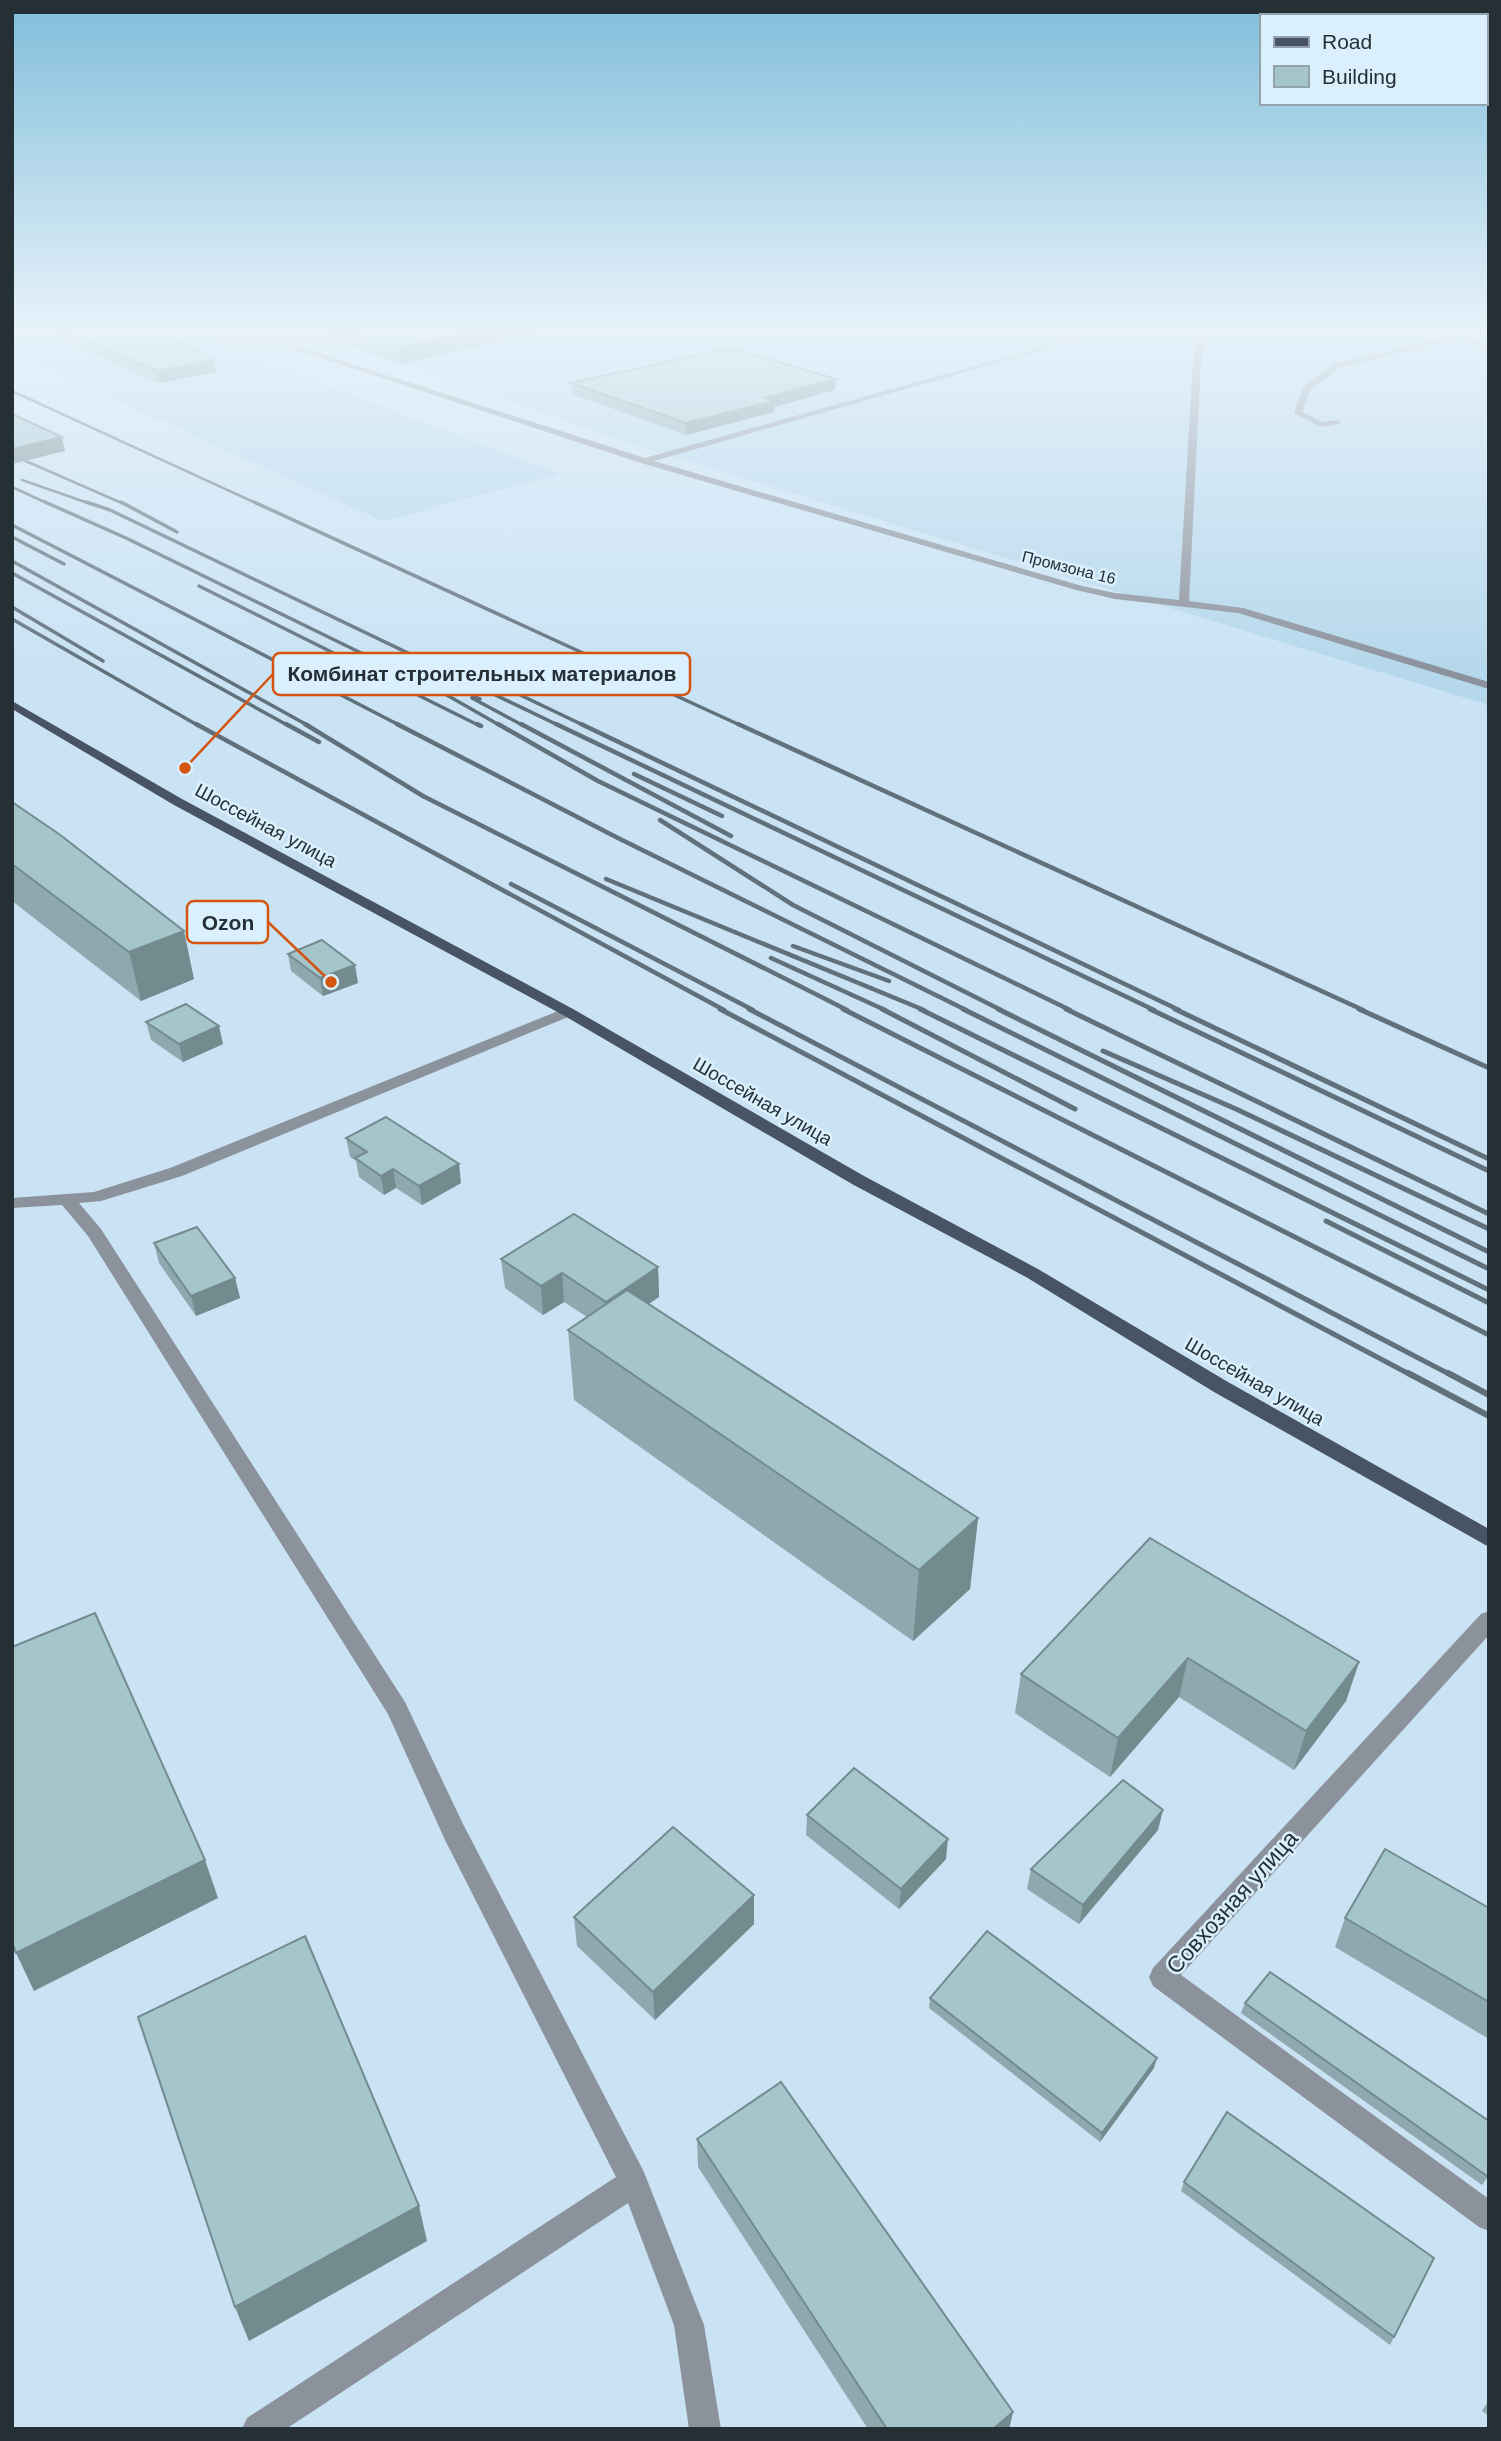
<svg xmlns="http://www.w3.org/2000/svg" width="1501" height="2441" font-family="Arial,sans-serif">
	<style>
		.built { fill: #b6d8ec }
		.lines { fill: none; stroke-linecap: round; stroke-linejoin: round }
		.minor { fill: #8c929c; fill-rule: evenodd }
		.major { fill: #485364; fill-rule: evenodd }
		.rail-far4 { stroke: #61717b; stroke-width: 2.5 }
		.rail-far3 { stroke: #61717b; stroke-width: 3.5 }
		.rail-far2 { stroke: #61717b; stroke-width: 4.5 }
		.rail-far1 { stroke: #61717b; stroke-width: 5 }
		.rail { stroke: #61717b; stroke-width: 6 }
		.wall { fill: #8da9af }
		.shaded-wall { fill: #738a8e }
		.building { fill: #a4c5cb; stroke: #738a8e; stroke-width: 2 }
		.labels { text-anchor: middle; stroke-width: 5; stroke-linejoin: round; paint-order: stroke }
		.far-street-label { font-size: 16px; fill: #252f36; stroke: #daf0fd }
		.street-label { font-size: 19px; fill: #252f36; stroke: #daf0fd }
		.near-street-label { font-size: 23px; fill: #252f36; stroke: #daf0fd }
		.leader { fill: none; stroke: #d45510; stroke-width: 2.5 }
		.callout-dot { fill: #d45510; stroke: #daf0fd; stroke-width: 2.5 }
		.callout { fill: #daf0fd; stroke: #d45510; stroke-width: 2.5 }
		.callout-label { font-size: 21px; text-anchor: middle; font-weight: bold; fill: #252f36 }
	</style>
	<rect width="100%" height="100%" fill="#c9e3f4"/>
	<!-- built -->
	<path class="built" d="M12,330H183L559,474L383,521L12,353Z
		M310,330H1489V705L631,444Z"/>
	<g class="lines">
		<!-- minor -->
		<path class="minor" d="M236,330H246L645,458L1103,330H1112L654,461L1082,586L1115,593L1179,600L1193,362L1199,334L1196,330H1203L1207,334L1201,362L1189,601L1243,608L1489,682V689L1238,613L1115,599L1076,590L641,463Z
			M1464,333L1489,348V353L1463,337L1339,368L1310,390L1302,412L1322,422L1338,420L1341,424L1321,427L1294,413L1303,387L1333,364Z
			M568,1007L573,1009L576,1012L573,1015L182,1176L101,1201L79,1203L101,1229L405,1702L463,1824L644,2172L704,2325L721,2429H689L674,2325L628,2203L286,2429H242L247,2418L616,2177L445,1840L388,1714L88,1236L62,1205L12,1208V1198L94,1192L170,1168Z
			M1489,1611V1635L1181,1975L1489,2199V2231L1479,2227L1153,1986L1149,1977L1153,1968L1481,1614Z"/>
		<!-- major -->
		<path class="major" d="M12,701L182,799L573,1009L864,1176L1038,1269L1228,1382L1489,1529V1547L1214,1392L1026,1277L852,1184L563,1015L174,805L12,709Z"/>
		<!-- rail-far4 -->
		<path class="rail-far4" d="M12,391L258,504
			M12,455L124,504
			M22,480L91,504
			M12,487L49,504"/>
		<!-- rail-far3 -->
		<path class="rail-far3" d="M45,502L126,538L445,694L501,726
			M86,502L110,510L560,726
			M121,502L177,532
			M254,502L742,726
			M12,525L401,726
			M12,537L64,564
			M12,561L309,726
			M12,573L289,726
			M199,586L480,726
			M12,607L103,661
			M12,619L199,726
			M435,678L480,699
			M487,679L585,726
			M472,698L524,726"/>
		<!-- rail-far2 -->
		<path class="rail-far2" d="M196,724L724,1010
			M286,724L319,742
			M305,724L423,796L847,1010
			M397,724L618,838L966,1010
			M477,724L481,726
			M498,724L598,781L1070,1010
			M521,724L731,836
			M556,724L1154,1010
			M581,724L1179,1010
			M738,724L1363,1010
			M634,774L722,816
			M660,820L793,905L1001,1010
			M606,879L924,1010
			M511,884L753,1010
			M793,946L889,981
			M771,958L885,1010"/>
		<!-- rail-far1 -->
		<path class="rail-far1" d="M720,1009L1411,1375
			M749,1009L1451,1375
			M843,1009L1489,1335
			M882,1009L1075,1109
			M920,1009L1489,1290
			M963,1009L1489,1269
			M998,1009L1489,1252
			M1066,1009L1489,1214
			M1150,1009L1489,1171
			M1175,1009L1489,1159
			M1359,1009L1489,1068
			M1103,1051L1236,1109L1489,1229
			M1326,1221L1489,1303"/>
		<!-- rail -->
		<path class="rail" d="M1408,1373L1489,1416
			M1448,1373L1489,1395"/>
	</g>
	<!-- wall -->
	<path class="wall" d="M39,330H153L214,360L216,372L159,383Z
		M308,330H544V332L399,364Z
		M571,383L835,390L774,407V412L686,435L572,394Z
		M12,802L194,979L141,1001L12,901Z
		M288,954L358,983L323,996L291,971Z
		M146,1022L223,1044L183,1062L151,1040Z
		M346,1138L461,1183L422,1205L396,1188L384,1195L359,1177L356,1161L350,1157Z
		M154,1243L235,1278L240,1298L196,1316L159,1263Z
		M501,1259L658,1267L659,1297L649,1304L978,1518L970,1589L913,1641L574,1400L568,1330L587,1317L564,1302L543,1315L505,1288Z
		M1150,1538L1359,1662L1346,1701L1294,1770L1179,1697L1110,1777L1015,1713L1021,1674Z
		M807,1815L946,1859L899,1909L806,1835Z
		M1158,1830L1079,1924L1027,1889L1031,1869Z
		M1489,1908V2039L1335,1947L1345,1918Z
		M574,1917L754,1924L655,2020L577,1946Z
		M930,1998L1154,2068L1100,2142L929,2008Z
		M1245,2003L1489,2175L1482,2185L1241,2013Z
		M697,2139L1013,2412L1009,2429H868L698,2167Z
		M1184,2182L1394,2337L1390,2345L1181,2191Z
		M1489,2400V2416L1482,2411Z"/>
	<!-- shaded-wall -->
	<path class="shaded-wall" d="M478,330H544V332L399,364L397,347Z
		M214,360L216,372L159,383L157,371Z
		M836,379L835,390L774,407V412L686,435V423L765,398Z
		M62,437L65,451L12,464V449Z
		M184,931L194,979L141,1001L129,952Z
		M355,965L358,983L323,996L320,978Z
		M219,1026L223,1044L183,1062L179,1044Z
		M459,1164L461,1183L422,1205L419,1186Z
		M393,1169L396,1188L384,1195L381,1176Z
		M658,1267L659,1297L608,1331L606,1302Z
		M562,1273L564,1302L543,1315L541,1286Z
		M235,1278L240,1298L196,1316L191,1296Z
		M978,1518L970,1589L913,1641L919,1570Z
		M1188,1658L1179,1697L1110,1777L1118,1738Z
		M1359,1662L1346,1701L1294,1770L1306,1731Z
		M1163,1810L1158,1830L1079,1924L1083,1905Z
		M948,1839L946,1859L899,1909L901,1889Z
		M205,1860L218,1898L34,1991L16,1953Z
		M754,1895V1924L655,2020L653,1992Z
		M1157,2058L1154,2068L1100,2142L1102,2133Z
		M419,2206L427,2241L249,2341L235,2307Z
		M1013,2412L1009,2429H993Z"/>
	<!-- building -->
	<path class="building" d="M62,330H153L214,360L157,371Z
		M350,330H478L397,347Z
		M731,348L836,379L765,398L774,401L686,423L571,383Z
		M12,414L62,437L12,449Z
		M12,802L59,834L184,931L129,952L12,864Z
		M322,940L355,965L320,978L288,954Z
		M186,1004L219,1026L179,1044L146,1022Z
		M386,1117L459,1164L419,1186L393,1169L381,1176L355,1158L367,1152L346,1138Z
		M574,1214L658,1267L606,1302L562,1273L541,1286L501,1259Z
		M197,1227L235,1278L191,1296L154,1243Z
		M627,1290L978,1518L919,1570L568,1330Z
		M1150,1538L1359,1662L1306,1731L1188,1658L1118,1738L1021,1674Z
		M95,1613L205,1860L16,1953L12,1942V1647Z
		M854,1768L948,1839L901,1889L807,1815Z
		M1123,1780L1163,1810L1083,1905L1031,1869Z
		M673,1827L754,1895L653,1992L574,1917Z
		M1385,1849L1489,1908V2002L1345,1918Z
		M987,1931L1157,2058L1102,2133L930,1998Z
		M305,1936L419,2206L235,2307L138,2017Z
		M1270,1972L1489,2121V2173L1487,2176L1245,2003Z
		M781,2082L1013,2412L993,2429H887L697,2139Z
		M1227,2112L1434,2258L1394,2337L1184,2182Z"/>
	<!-- sky -->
	<linearGradient id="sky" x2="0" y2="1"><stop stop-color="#80beda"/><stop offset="0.49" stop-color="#e7f2fa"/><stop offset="1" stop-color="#e7f2fa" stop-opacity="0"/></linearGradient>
	<rect width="1501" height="671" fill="url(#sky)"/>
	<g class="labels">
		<!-- far-street labels -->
		<g class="far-street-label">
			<text transform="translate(1069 567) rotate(14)" y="6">Промзона 16</text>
		</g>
		<!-- street labels -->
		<g class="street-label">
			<text transform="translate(266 825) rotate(28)" y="7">Шоссейная улица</text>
			<text transform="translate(763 1101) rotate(30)" y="7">Шоссейная улица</text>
			<text transform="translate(1255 1381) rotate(30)" y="7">Шоссейная улица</text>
		</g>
		<!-- near-street labels -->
		<g class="near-street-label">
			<text transform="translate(1232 1902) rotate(-48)" y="8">Совхозная улица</text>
		</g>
	</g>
	<!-- callouts -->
	<path class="leader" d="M185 768L273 674M331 982L268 922"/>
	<g class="callout-dot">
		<circle cx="185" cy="768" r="7"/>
		<circle cx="331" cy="982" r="7"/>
	</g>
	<g class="callout">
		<rect x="273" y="653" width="417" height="42" rx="7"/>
		<rect x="187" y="901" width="81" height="42" rx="7"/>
	</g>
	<g class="callout-label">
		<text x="482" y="681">Комбинат строительных материалов</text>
		<text x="228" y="930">Ozon</text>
	</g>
	<!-- border -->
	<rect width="1501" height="2441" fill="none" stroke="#252f36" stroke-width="28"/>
	<!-- legend -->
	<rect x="1260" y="14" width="228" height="91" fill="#daf0fd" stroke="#92a3ad" stroke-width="2"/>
	<rect x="1274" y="37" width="35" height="10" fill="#485364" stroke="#92a3ad" stroke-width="2"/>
	<text x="1322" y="49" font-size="21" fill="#252f36">Road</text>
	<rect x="1274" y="66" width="35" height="21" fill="#a4c5cb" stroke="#92a3ad" stroke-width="2"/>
	<text x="1322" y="84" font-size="21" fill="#252f36">Building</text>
</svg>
